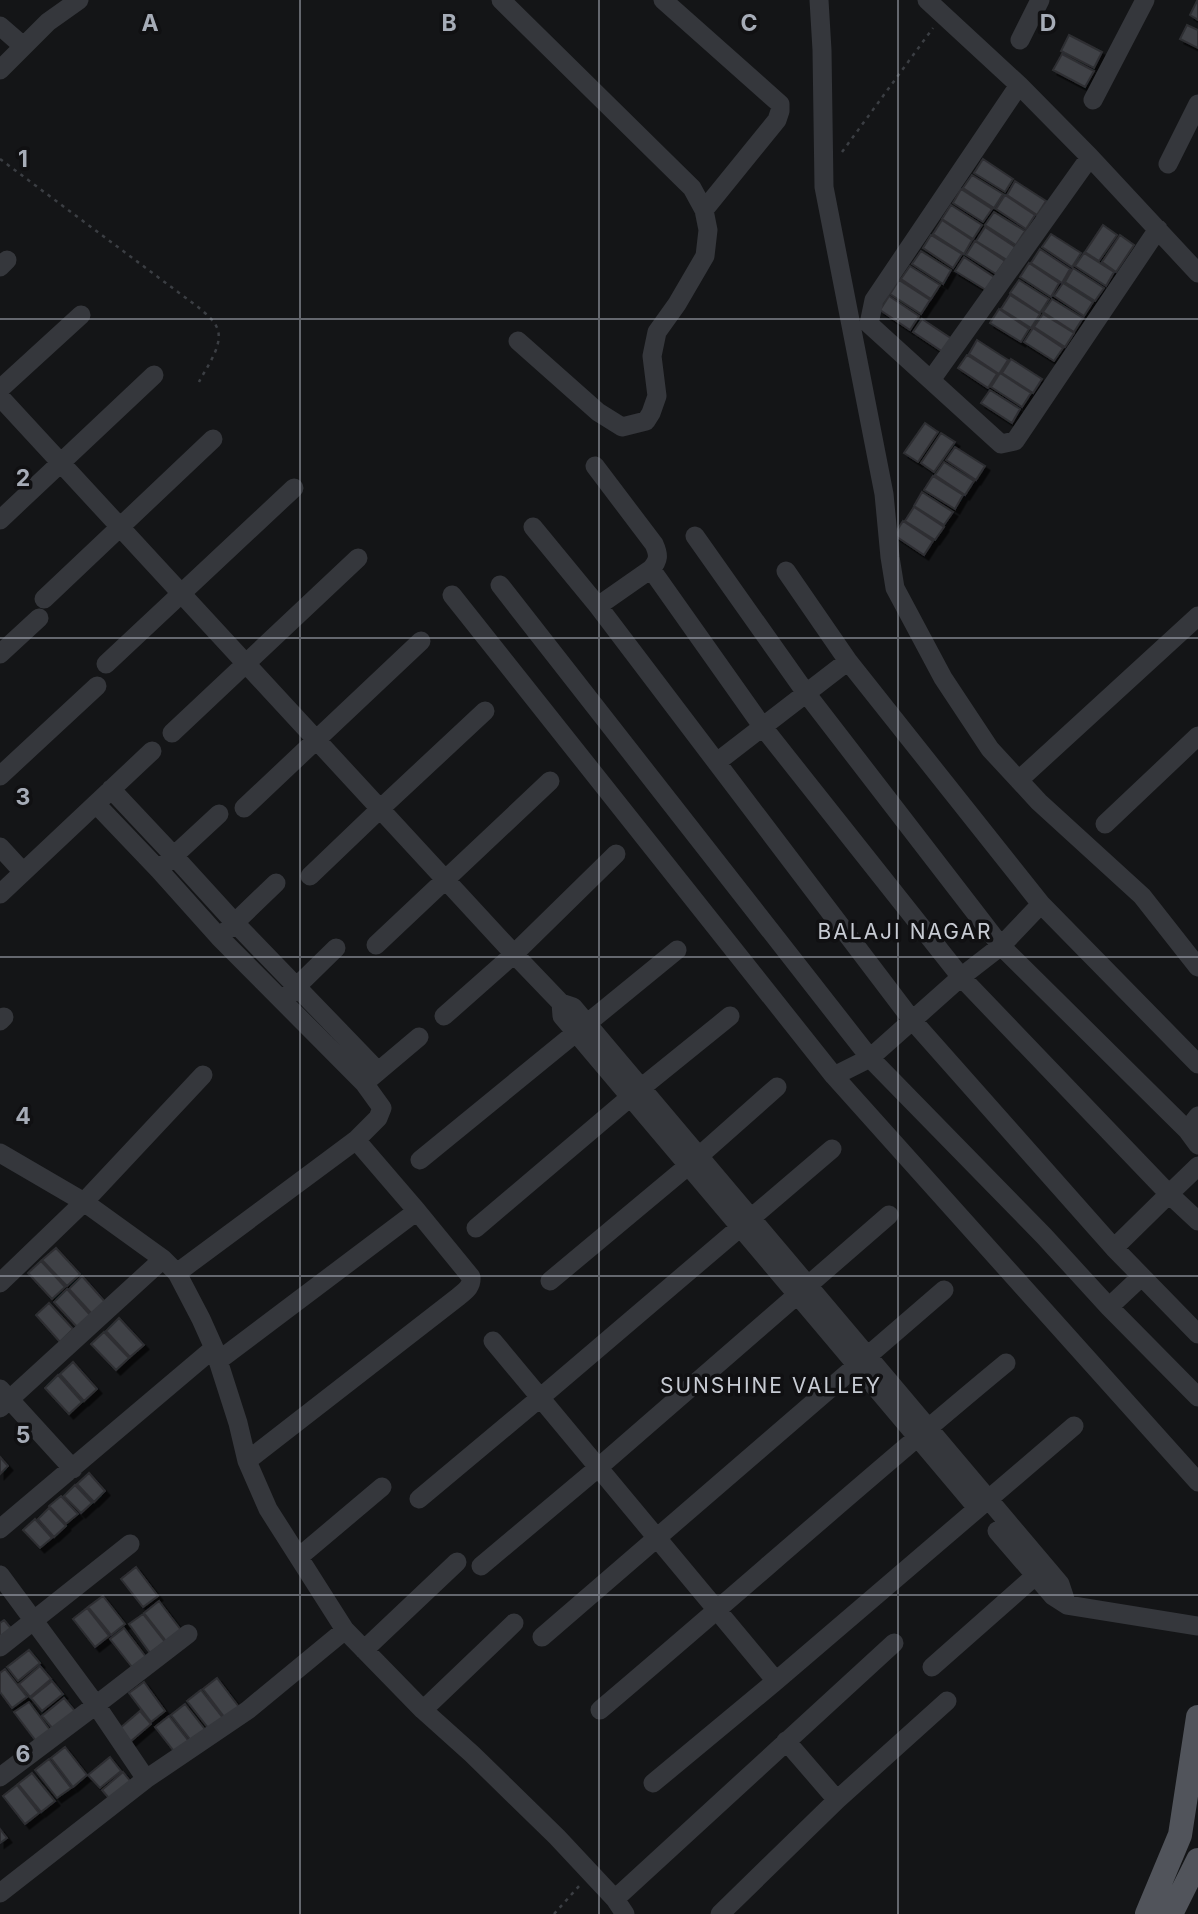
<svg xmlns="http://www.w3.org/2000/svg" width="1198" height="1914" font-family="Inter,sans-serif">
	<style>
		.building { fill: #404247; stroke: #2e2f33; stroke-width: 2; filter: url(#shadow) }
		.lines { fill: none; stroke-linecap: round; stroke-linejoin: round }
		.path { stroke: #3b3e43; stroke-width: 2.5; stroke-dasharray: 3.5 5; stroke-linecap: butt }
		.minor { stroke: #35373c; stroke-width: 19 }
		.major { stroke: #51545b; stroke-width: 24 }
		.grid { fill: none; stroke: #a6acb7; stroke-width: 2; stroke-opacity: 0.55 }
		.labels { text-anchor: middle; stroke-width: 7; stroke-linejoin: round; paint-order: stroke }
		.neighbourhood-label { font-size: 21px; letter-spacing: 2px; fill: #c7cbd3; stroke: #101012 }
		.grid-label { font-size: 23px; text-anchor: middle; font-weight: bold; fill: #a6acb7; stroke: #101012; stroke-width: 7; stroke-linejoin: round; paint-order: stroke }
	</style>
	<defs>
		<filter id="shadow"><feDropShadow dx="4.5" dy="4.5" stdDeviation="0" flood-color="#0009"/></filter>
	</defs>
	<rect width="100%" height="100%" fill="#141517"/>
	<!-- building -->
	<path class="building" d="M1197,1H1198V20L1190,15Z
		M1187,25L1198,30V48L1180,39Z
		M1069,35L1102,52L1094,68L1061,51Z
		M1062,54L1094,71L1085,87L1053,70Z
		M983,159L1013,179L1005,192L974,173Z
		M972,175L1003,194L994,208L963,188Z
		M1015,181L1046,201L1037,215L1007,195Z
		M961,189L992,209L983,222L953,203Z
		M1005,195L1035,215L1026,229L996,209Z
		M951,205L982,225L973,239L942,219Z
		M994,212L1025,231L1016,245L985,225Z
		M942,220L972,240L964,254L933,234Z
		M1103,225L1117,235L1099,261L1085,252Z
		M985,227L1015,247L1007,260L976,241Z
		M1051,234L1081,253L1072,267L1042,247Z
		M931,235L962,254L953,268L923,248Z
		M1120,235L1134,245L1116,272L1102,262Z
		M975,241L1005,261L996,274L966,255Z
		M1040,249L1070,269L1062,283L1031,263Z
		M921,251L951,270L943,284L912,264Z
		M1084,253L1114,272L1106,286L1075,266Z
		M964,257L994,277L986,290L955,271Z
		M1029,263L1059,283L1051,297L1020,277Z
		M910,266L940,285L931,299L901,279Z
		M1073,268L1104,288L1095,301L1065,282Z
		M899,280L930,300L921,314L890,294Z
		M1019,280L1049,299L1040,313L1010,293Z
		M1063,283L1093,302L1084,316L1054,296Z
		M1010,295L1040,314L1031,328L1001,309Z
		M889,296L919,316L910,330L880,310Z
		M1052,299L1083,318L1074,332L1043,312Z
		M999,309L1029,329L1021,342L990,323Z
		M1043,314L1074,333L1065,347L1034,327Z
		M922,319L952,339L943,352L913,332Z
		M1033,328L1063,348L1054,361L1024,342Z
		M977,340L1008,360L999,374L969,354Z
		M967,355L997,374L988,388L958,368Z
		M1011,359L1042,379L1033,393L1002,373Z
		M1000,373L1031,393L1022,407L991,387Z
		M990,390L1020,409L1012,423L981,403Z
		M925,423L938,432L918,462L904,453Z
		M941,433L955,442L934,472L921,463Z
		M955,447L985,466L976,480L946,460Z
		M944,462L974,481L965,495L935,475Z
		M933,476L963,495L955,509L924,490Z
		M922,492L953,512L944,525L914,506Z
		M914,507L944,527L935,540L905,521Z
		M903,521L933,541L924,555L894,535Z
		M56,1248L80,1274L67,1286L42,1260Z
		M41,1261L65,1287L52,1299L28,1273Z
		M82,1276L106,1303L93,1315L69,1289Z
		M67,1289L91,1316L78,1328L54,1302Z
		M49,1303L73,1329L60,1342L36,1315Z
		M119,1318L144,1345L130,1357L106,1331Z
		M104,1332L129,1358L116,1370L91,1344Z
		M73,1362L97,1389L84,1401L60,1374Z
		M58,1375L82,1402L69,1414L45,1388Z
		M0,1457L8,1466L0,1474Z
		M89,1473L105,1491L94,1502L77,1484Z
		M75,1485L92,1503L81,1513L64,1496Z
		M61,1496L78,1514L66,1524L49,1506Z
		M49,1508L66,1526L54,1537L38,1519Z
		M35,1519L52,1538L40,1548L23,1530Z
		M136,1567L158,1596L143,1607L121,1579Z
		M103,1596L125,1624L111,1635L88,1607Z
		M159,1601L181,1630L166,1641L144,1613Z
		M87,1608L109,1636L95,1647L73,1619Z
		M143,1614L165,1642L150,1653L129,1624Z
		M4,1620L15,1633L0,1646V1623Z
		M124,1628L146,1657L132,1667L110,1639Z
		M29,1650L40,1663L18,1681L7,1667Z
		M40,1666L51,1679L30,1697L19,1684Z
		M5,1669L27,1697L12,1708L0,1692V1673Z
		M217,1678L239,1707L225,1718L203,1689Z
		M52,1681L63,1694L42,1711L31,1698Z
		M144,1682L165,1711L151,1722L129,1693Z
		M201,1690L223,1718L209,1729L187,1701Z
		M64,1698L75,1711L53,1729L42,1716Z
		M29,1702L50,1730L36,1741L14,1712Z
		M185,1704L207,1732L193,1743L171,1715Z
		M140,1711L151,1724L130,1742L119,1729Z
		M169,1716L191,1744L177,1755L155,1727Z
		M65,1747L87,1775L73,1787L51,1758Z
		M110,1757L121,1771L100,1788L88,1775Z
		M49,1759L71,1788L57,1798L35,1770Z
		M123,1772L134,1786L113,1803L102,1790Z
		M32,1773L55,1801L41,1812L18,1784Z
		M17,1785L39,1813L25,1824L3,1796Z
		M0,1829L7,1838L0,1843Z"/>
	<g class="lines">
		<!-- path -->
		<path class="path" d="M842,152L933,28
			M0,159L198,307C204,312 211,318 215,324C227,341 207,366 199,382
			M554,1914L580,1885"/>
		<!-- minor -->
		<path class="minor" d="M501,0L692,188L704,210L708,230L705,256L677,304L657,332L652,356L657,396L651,413L646,421L622,427L598,412L518,341
			M663,0L780,104V111L777,120L704,210
			M819,0L822,50L824,187L884,494L890,557L895,588L943,678L990,749L1039,802L1142,896L1198,967
			M927,0L1019,85L1090,157L1198,273
			M0,26L23,46
			M1020,40L1040,0
			M0,70L48,22L79,0
			M1019,85L874,300L869,324L1001,444L1015,441L1158,229
			M1093,100L1145,0
			M1168,164L1198,104
			M0,267L7,260
			M931,380L1090,157
			M0,389L81,315
			M0,397L514,954L561,1003L573,1007L1060,1584L1067,1605
			M595,466L654,544C659,555 659,560 651,569L598,606
			M0,520L154,375
			M533,527L598,606L912,1020L1114,1248L1198,1334
			M695,536L806,693L1001,946L1187,1130L1198,1145
			M651,569L762,726L961,977L1169,1194L1198,1166
			M786,571L848,661L1041,904L1198,1064
			M500,585L870,1058L1044,1236L1109,1307L1198,1397
			M452,595L834,1076L1198,1482
			M44,599L213,439
			M0,654L39,618
			M106,664L294,488
			M172,733L358,558
			M717,762L848,661
			M0,776L97,686
			M1019,780L1198,616
			M111,789L174,856L235,923L378,1071
			M96,804L159,870L219,937L364,1083L382,1108L378,1118L356,1140L177,1273
			M244,808L421,641
			M1105,824L1198,736
			M0,847L23,872
			M165,864L219,814
			M310,876L380,809L485,711
			M0,894L152,751
			M225,932L276,883
			M376,945L550,781
			M287,996L336,948
			M561,1003L562,1016L973,1503
			M444,1016L514,954L616,854
			M0,1021L4,1017
			M834,1076L870,1058L961,977L1001,946L1041,904
			M368,1080L419,1037
			M1187,1130L1198,1116
			M0,1153L84,1202L163,1259L177,1273L201,1319L214,1348L238,1423L247,1461L268,1509L345,1630L423,1710L472,1754L557,1837L615,1899L625,1914
			M420,1160L677,950
			M476,1228L641,1088L730,1016
			M1114,1248L1169,1194L1198,1221
			M550,1281L689,1165L777,1087
			M0,1283L84,1202L203,1075
			M1109,1307L1141,1277
			M493,1341L776,1681
			M218,1361L417,1211
			M0,1389L73,1469
			M0,1408L163,1259
			M247,1461L458,1297C465,1291 472,1287 471,1277L417,1211L356,1140
			M419,1499L541,1397L832,1149
			M0,1529L214,1348
			M997,1531L1053,1596L1067,1605L1198,1626
			M299,1557L382,1487
			M481,1566L599,1467L889,1215
			M0,1575L96,1705L146,1779
			M542,1637L944,1290
			M0,1647L130,1544
			M364,1650L457,1562
			M932,1667L1044,1568
			M423,1710L514,1623
			M600,1710C736,1595 869,1476 1006,1363
			M786,1741L837,1800
			M0,1777L96,1705L188,1634
			M653,1783L776,1681L1074,1426
			M0,1893L146,1779L248,1710L345,1630
			M615,1899L894,1643
			M720,1914L837,1800L947,1701"/>
		<!-- major -->
		<path class="major" d="M1147,1914L1180,1835L1198,1717
			M1171,1914L1198,1860"/>
	</g>
	<!-- grid -->
	<path class="grid" d="M300,0V1914M599,0V1914M898,0V1914M0,319H1198M0,638H1198M0,957H1198M0,1276H1198M0,1595H1198"/>
	<g class="labels">
		<!-- neighbourhood labels -->
		<g class="neighbourhood-label">
			<text x="905" y="939">BALAJI NAGAR</text>
			<text x="771" y="1393">SUNSHINE VALLEY</text>
		</g>
	</g>
	<g class="grid-label">
		<text x="150" y="31">A</text>
		<text x="449" y="31">B</text>
		<text x="749" y="31">C</text>
		<text x="1048" y="31">D</text>
		<text x="23" y="167">1</text>
		<text x="23" y="486">2</text>
		<text x="23" y="805">3</text>
		<text x="23" y="1124">4</text>
		<text x="23" y="1443">5</text>
		<text x="23" y="1762">6</text>
	</g>
</svg>
